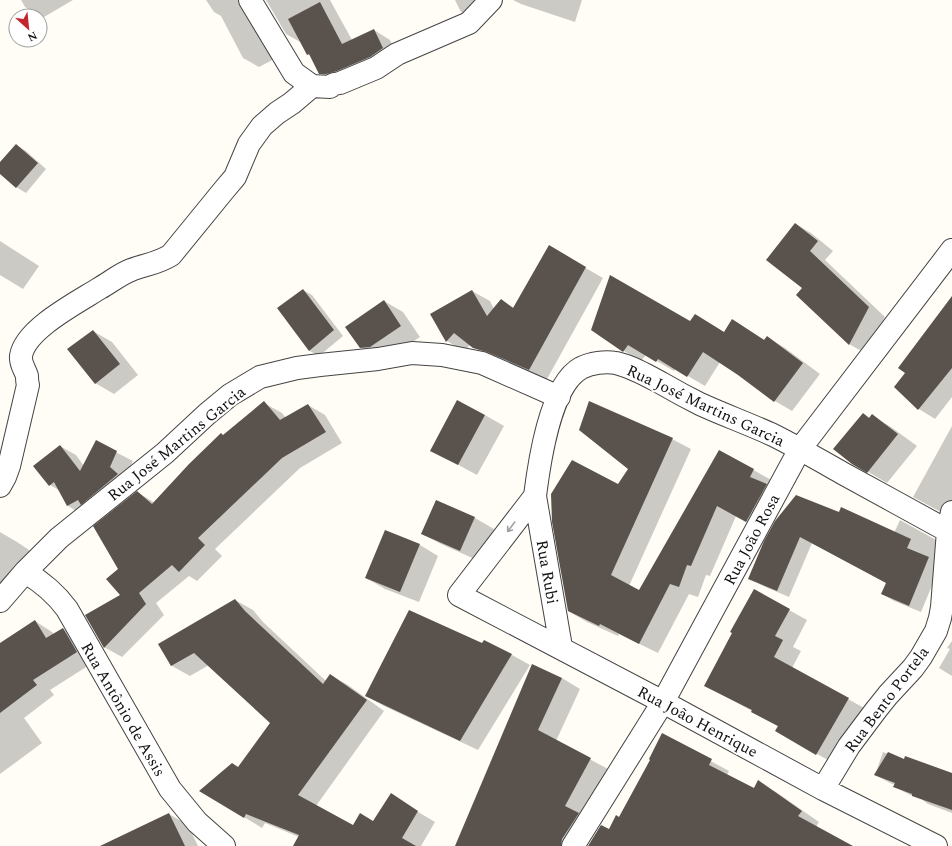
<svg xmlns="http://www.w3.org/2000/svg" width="952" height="846" font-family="Spectral,serif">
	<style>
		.shadow { fill: #0003 }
		.building { fill: #5a524d }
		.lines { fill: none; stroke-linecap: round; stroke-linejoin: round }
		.minor-casing { stroke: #444; stroke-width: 24 }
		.minor { stroke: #fff; stroke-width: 22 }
		.oneway { stroke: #a0a0a0 }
		.labels { text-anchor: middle; stroke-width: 4; stroke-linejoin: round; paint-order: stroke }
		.street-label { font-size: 16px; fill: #111; stroke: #fff }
	</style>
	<rect width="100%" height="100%" fill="#fffdf5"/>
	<!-- shadow -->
	<path class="shadow" d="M21,0H73L44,17L25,7Z
		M206,0H259L280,56L259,67L243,58L221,16L214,12Z
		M266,0H330L352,40L374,30L390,40L399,58L336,83L319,73L311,56L308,54L302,43L286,34Z
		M455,0H501L479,22L461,12Z
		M513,0H582L575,22L521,4Z
		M16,145L26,151L46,169L26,193L16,187L0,173V164Z
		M796,224L811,233L833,251L825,260L885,317L865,353L849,344L803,288Z
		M0,241L39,266L23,289L0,275Z
		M549,247L603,278L547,379L506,361L492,358L470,345L464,351L447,341L431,315L472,291L490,301L494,309L501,300L514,308Z
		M303,290L312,295L343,336L319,356L310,351L278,308Z
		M384,301L403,312L420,337L389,358L380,359L361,348Z
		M952,311V397L935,419L919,409L895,387L907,373Z
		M733,320L765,340L767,337L785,348L820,374L792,411L775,401L720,362L705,386L676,369L674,371L646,355L641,361L624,351L592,330L691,322L725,333Z
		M93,331L112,342L138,375L114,394L95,383Z
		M264,403L282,413L286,418L308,405L325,415L342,443L300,468L215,549L222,556L197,581L189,576L156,603L164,615L122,657L104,647L121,595L119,569L137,492L155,503L224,436Z
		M863,414L870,418L872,416L891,427L917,446L887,483L853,463Z
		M485,415L504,426L477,475L431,450Z
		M952,426V518L913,497Z
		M672,439L691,449L629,586L640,591L720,451L773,481L765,532L736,516L710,576L706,575L698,597L689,594L658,653L619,634L618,636L587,622L568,611L618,486Z
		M96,442L133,461L125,476L84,515L68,506L59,490L50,485L60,446L76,455L84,466Z
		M436,501L475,518L494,529L479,561L441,544L422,534Z
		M900,520L947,546L938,571L921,612L894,601L882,594L887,583L812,543L789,597L761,585L749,578L776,522L894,533Z
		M0,532L17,542L44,560L0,594Z
		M420,545L438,556L419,602L385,589L366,578Z
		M235,600L253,610L263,622L326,681L330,675L348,685L384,711L316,806L353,826L374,822L408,806L435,822L421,846H303L299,837L265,823L262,828L244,817L239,768L272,723L209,665L190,676L172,666L160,644Z
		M789,610L807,620L793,647L801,651L792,668L866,709L835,764L794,741L779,727L752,712V711L706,686Z
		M35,621L52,632L54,634L63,629L81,639L94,662L50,690L54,695L24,718L42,743L0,774V644Z
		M484,641L512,655L530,665L478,750L384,706L367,696L483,645Z
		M952,641V676L939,668L950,649L947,648Z
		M562,678L580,689L556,741L608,769L573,846L563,841L561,846H456Z
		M663,735L729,771L727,775L754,789L758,782L776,792L819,822L816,827L851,846H589L609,830L619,818L651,759Z
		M883,752L905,760L952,774V813L928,804L921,799L910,795L895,787V785L890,783L875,775Z
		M169,814L188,825L198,846H146Z"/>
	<!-- building -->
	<path class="building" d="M320,2L342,44L374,29L383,48L370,57L337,71L326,74H319L309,54L307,55L288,19Z
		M16,144L38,163L16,188L0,174V162Z
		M795,223L818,241L810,251L869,307L849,345L796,295L802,288L766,260Z
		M549,245L586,267L529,370L487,352L473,348L454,333L446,342L430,314L472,290L487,316L501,299L513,308Z
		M610,275L690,321L695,314L724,332L732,319L764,340L767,336L803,363L774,402L738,375L703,352L687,377L658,359L656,362L628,345L623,352L591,330Z
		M303,289L334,330L309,351L277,308Z
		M952,296V368L918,410L894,387L905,373L898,368Z
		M384,300L401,326L370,347L360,348L345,327Z
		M93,330L120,364L95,384L67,349Z
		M457,400L485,415L458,465L430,451Z
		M264,401L280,420L308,404L326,432L282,458L198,538L205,545L179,572L172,565L139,593L146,604L104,648L85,615L120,595L106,579L118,569L93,526L137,491L152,504L189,464L221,433L223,435Z
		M589,401L673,438L611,575L639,590L719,450L754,469L750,477L767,484L746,522L717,506L691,566L687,565L679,587L670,584L639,644L600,624L599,626L568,611L552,522L551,494L572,460L618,484L628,469L579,430Z
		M863,413L869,418L872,414L898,434L867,473L852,464L833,449Z
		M96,440L117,451L110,467L118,474L81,505L78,500L67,506L54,482L49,486L33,466L60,445L80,471Z
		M796,495L839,512L841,507L911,539L907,548L929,557L909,606L881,594L886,583L800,537L777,591L748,579L764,541L775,521Z
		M436,500L475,517L460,551L421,534Z
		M385,530L420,544L400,592L365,578Z
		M754,589L790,609L775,636L783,640L774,657L849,698L816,755L775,731L778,726L751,712L752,710L704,686L732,633L730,632Z
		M235,599L245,611L323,684L330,674L367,700L298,795L353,825L360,813L373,821L391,793L418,811L402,838L416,846H293L299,835L246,814L244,818L199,791L232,763L238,767L270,723L194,653L171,666L158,644Z
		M409,610L482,643L484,640L512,654L460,741L365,696Z
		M35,620L46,638L63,628L77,652L33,680L37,685L0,713V643Z
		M532,664L562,678L538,730L591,758L565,806L579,813L562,839L561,846H455Z
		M662,733L712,759L709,765L754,788L758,780L802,811L798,816L853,846H588L601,825L609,829L616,815L619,817L650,760L649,759Z
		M888,752L904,759L905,756L952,773V810L912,796V794L893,787L895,783L874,775Z
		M169,813L185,846H100Z"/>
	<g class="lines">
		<defs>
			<path id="minor" d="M250,0L294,73L312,86L330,87L334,84L340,83L376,68L397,54L469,23L491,0
				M0,486L5,477L9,466L28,385C27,382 27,379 27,376C25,369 20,364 21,356C25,329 78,302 100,288C109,283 122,273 131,270C146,264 157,264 171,255L224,190L235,177L249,144L262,126L277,113L292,103L312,86
				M535,496L459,595L663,702L823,789L936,846
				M25,572C42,582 56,594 67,609L170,789L197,822L224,846
				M0,601L25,572L59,538L165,453L207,414L230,395L260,377L297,368L320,365L378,359L412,353L442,355L482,363L559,397
				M561,647L535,496C539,464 550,385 581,368C591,363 605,361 616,363C633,367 648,376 663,384C675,391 688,398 700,404C724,415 749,424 773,435C797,447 821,461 844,474C879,493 913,512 948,531
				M823,789L849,746L876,710L888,695L913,668L921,657L936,631L940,618L942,607L948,531L952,512
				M573,846L663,702L800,449L952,250"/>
		</defs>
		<!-- minor casing -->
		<use href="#minor" class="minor-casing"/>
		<!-- minor -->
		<use href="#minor" class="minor"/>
	</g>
	<!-- one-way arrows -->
	<defs><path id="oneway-shaft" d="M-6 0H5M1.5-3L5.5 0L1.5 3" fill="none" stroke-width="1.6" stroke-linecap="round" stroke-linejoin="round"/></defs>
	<use class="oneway" href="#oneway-shaft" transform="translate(511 527) rotate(127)"/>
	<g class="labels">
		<!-- street labels -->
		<g class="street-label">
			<text transform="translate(706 405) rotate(25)" y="6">Rua José Martins Garcia</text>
			<text transform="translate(176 443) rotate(-39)" y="6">Rua José Martins Garcia</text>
			<text transform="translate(751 539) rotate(-62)" y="6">Rua João Rosa</text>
			<text transform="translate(548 572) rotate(80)" y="6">Rua Rubi</text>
			<text transform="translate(886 699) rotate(-53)" y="6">Rua Bento Portela</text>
			<text transform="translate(124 709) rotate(60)" y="6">Rua Antônio de Assis</text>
			<text transform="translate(698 721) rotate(28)" y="6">Rua João Henrique</text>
		</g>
	</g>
	<!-- north arrow -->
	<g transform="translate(28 28) rotate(153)"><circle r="19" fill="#ffffff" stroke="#a0a0a0"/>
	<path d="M0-3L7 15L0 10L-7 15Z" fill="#c4262e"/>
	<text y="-6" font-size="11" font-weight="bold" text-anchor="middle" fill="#111111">N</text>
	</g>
</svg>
